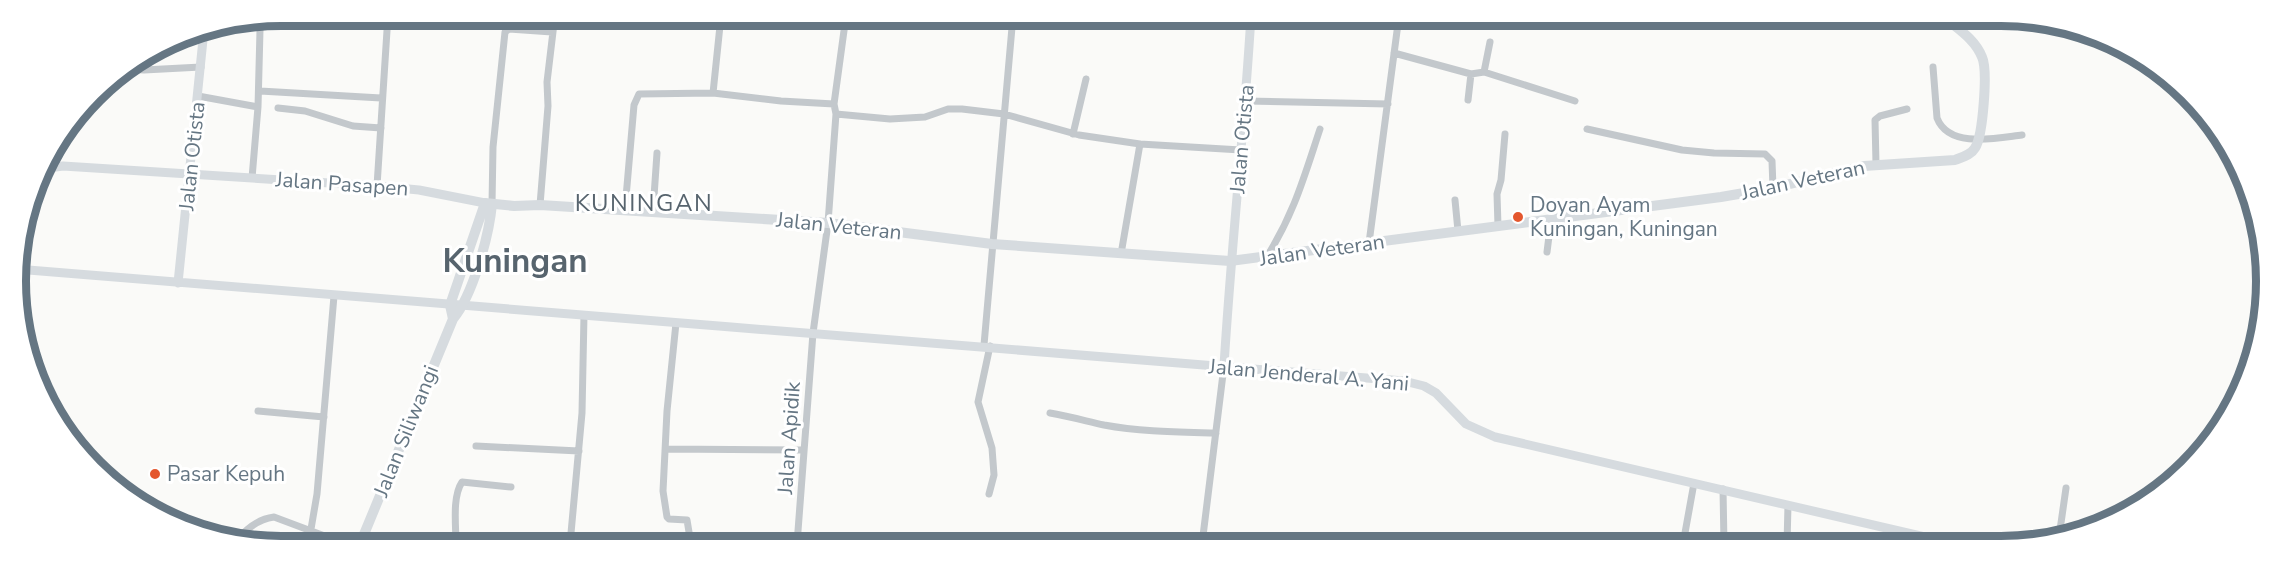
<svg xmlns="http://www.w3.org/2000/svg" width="2281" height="561" font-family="'Nunito Sans',sans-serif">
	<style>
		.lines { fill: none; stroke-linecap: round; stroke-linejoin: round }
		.street { stroke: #c3c8cc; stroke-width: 7 }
		.secondary { stroke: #d6dbdf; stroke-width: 9 }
		.primary { stroke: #d6dbdf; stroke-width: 10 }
		.poi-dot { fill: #e4572e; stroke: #fff; stroke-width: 2 }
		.labels { text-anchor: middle; stroke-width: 6; stroke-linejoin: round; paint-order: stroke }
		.street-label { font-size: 21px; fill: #657683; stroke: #fff }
		.poi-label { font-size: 21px; fill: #657683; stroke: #fff; text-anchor: start }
		.quarter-label { font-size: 24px; letter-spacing: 1.5px; fill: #57646e; stroke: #fff }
		.town-label { font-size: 33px; font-weight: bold; fill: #57646e; stroke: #fff }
		.rim { fill: none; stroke: #657683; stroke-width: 8 }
	</style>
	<rect width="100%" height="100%" fill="#fafaf8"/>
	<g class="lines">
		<!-- street -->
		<path class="street" d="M905,19V16
			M1394,53L1471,74L1484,72L1575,101
			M1933,67L1937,118C1949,149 1997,138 2022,135
			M124,69L144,70L201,67
			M1484,72L1490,42
			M260,91L381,98
			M713,93L721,16
			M198,96L258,107L252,178
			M1468,100L1471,74
			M1246,101L1388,104
			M258,107L260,30
			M278,108L305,111L353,126L381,128
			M836,114L890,119L925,117L948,109H962L1004,114L1079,135L1140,144L1241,150
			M1587,129L1682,150L1714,153L1765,154L1772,161L1773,188
			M1073,134L1086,79
			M1876,164L1875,120L1880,116L1907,109
			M377,186L388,15
			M1455,200L1458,231
			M492,204L493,147L505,32L509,29L552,32
			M540,205L548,106L547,82L555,15
			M625,209L634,105L639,94L713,93L781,101L834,104
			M653,211L657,153
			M1498,226L1497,194L1501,180L1505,134
			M1369,243L1399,16
			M1547,252L1551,220
			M1121,254L1140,144
			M1266,258C1294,214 1304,177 1320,129
			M676,323L667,411L663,491L667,517L669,519L687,520L691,544
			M984,345L1013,16
			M258,411L324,417
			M1050,413C1068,416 1086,421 1104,425C1141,432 1179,432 1216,433
			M476,446L579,451
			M666,449L804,450
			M1723,489L1724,544
			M989,494L994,475L992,448L978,402L990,346
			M311,529L317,494L334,296
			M1203,535L1235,541L1238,544
			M2059,537L2066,488
			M236,541C246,529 258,519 274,517L346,544
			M456,544C456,526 452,497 462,482L511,487
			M570,544L582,413L584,315
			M797,544L813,333L828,223L836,114L834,104L846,16
			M1202,544L1224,366
			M1683,544L1694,483
			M1787,544L1788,505"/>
		<!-- secondary -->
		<path class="secondary" d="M41,169L63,166L377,186L419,190L485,203
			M16,269C479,309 941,342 1404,381L1424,386L1436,393L1466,424L1495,437L1955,544
			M178,283L204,30
			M1224,366C1231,249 1244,133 1251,16"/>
		<!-- primary -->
		<path class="primary" d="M453,319L450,305L485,203L514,206L540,205L828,223L992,244L1230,261L1721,197L1773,188L1864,166L1955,160C1962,157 1971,155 1975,148C1983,136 1988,70 1982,57C1975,39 1958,29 1944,17
			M360,544L453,319C473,295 489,236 492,204"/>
	</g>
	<!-- markers -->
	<g class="poi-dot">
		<circle cx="1518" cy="217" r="6"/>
		<circle cx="155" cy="474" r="6"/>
	</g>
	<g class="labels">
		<!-- street labels -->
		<g class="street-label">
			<text transform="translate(1242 139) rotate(-85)" y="7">Jalan Otista</text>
			<text transform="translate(192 156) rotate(-84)" y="7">Jalan Otista</text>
			<text transform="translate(1803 180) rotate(-12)" y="7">Jalan Veteran</text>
			<text transform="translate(342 184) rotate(4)" y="7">Jalan Pasapen</text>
			<text transform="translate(839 226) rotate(6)" y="7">Jalan Veteran</text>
			<text transform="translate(1322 250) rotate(-8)" y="7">Jalan Veteran</text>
			<text transform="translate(1309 375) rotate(5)" y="7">Jalan Jenderal A. Yani</text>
			<text transform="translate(406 431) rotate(-68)" y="7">Jalan Siliwangi</text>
			<text transform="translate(789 438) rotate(-86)" y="7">Jalan Apidik</text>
		</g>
		<!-- poi labels -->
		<g class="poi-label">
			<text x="1530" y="212">Doyan Ayam<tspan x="1530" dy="24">Kuningan, Kuningan</tspan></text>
			<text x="167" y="481">Pasar Kepuh</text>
		</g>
		<!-- quarter labels -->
		<g class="quarter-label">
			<text x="644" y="211">KUNINGAN</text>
		</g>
		<!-- town labels -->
		<g class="town-label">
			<text x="515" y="272">Kuningan</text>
		</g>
	</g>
	<!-- crop -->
	<path d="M0 0H2281V561H0ZM281 26H2001A255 255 0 0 1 2256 281V281A255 255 0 0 1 2001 536H281A255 255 0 0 1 26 281V281A255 255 0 0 1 281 26Z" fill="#fff" fill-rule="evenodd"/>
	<path class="rim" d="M281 26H2001A255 255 0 0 1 2256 281V281A255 255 0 0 1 2001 536H281A255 255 0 0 1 26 281V281A255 255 0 0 1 281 26Z"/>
</svg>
